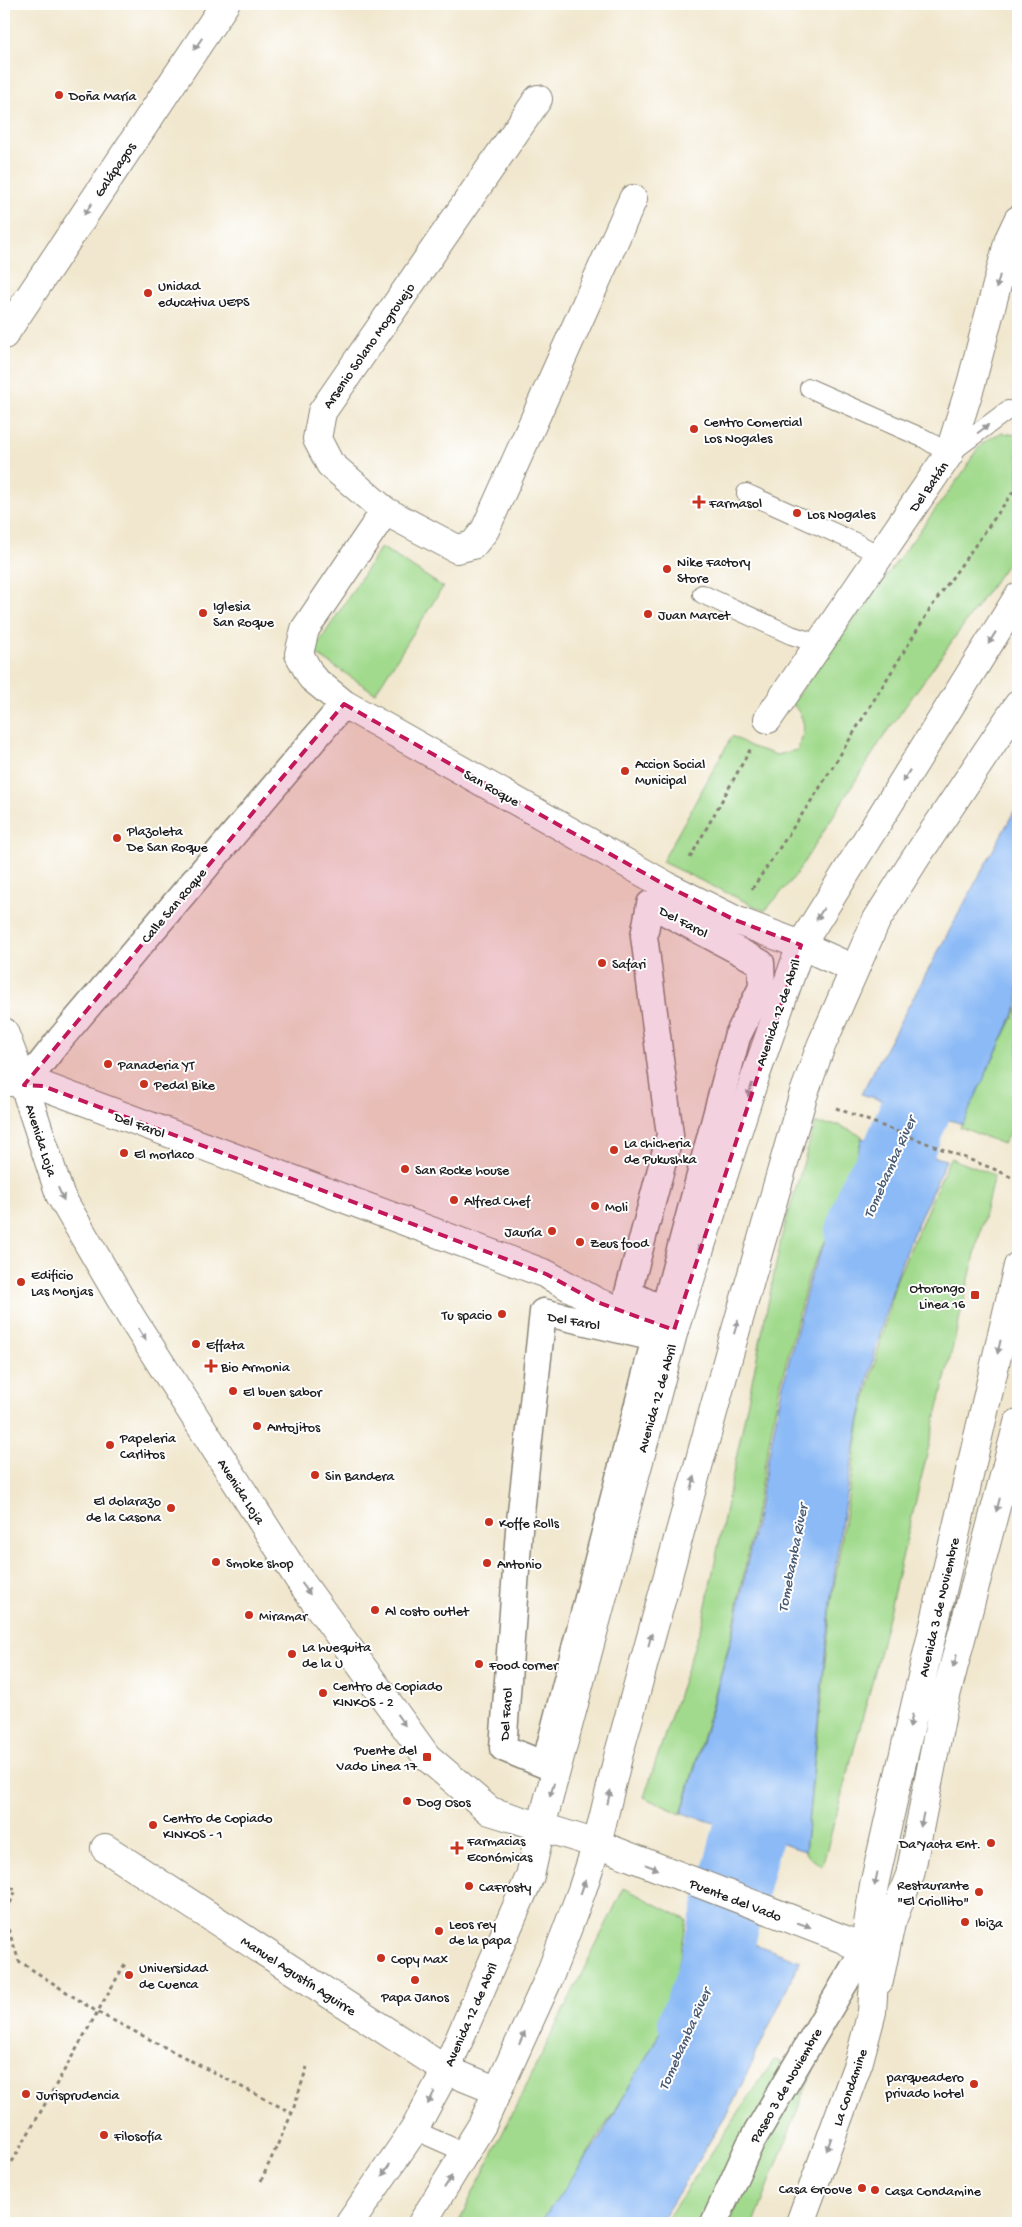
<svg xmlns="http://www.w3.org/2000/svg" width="1022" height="2227" font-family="'Gochi Hand',sans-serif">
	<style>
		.green { fill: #a1da8d; stroke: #5e7b54 }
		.water { fill: #8bbaf6; stroke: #546b89 }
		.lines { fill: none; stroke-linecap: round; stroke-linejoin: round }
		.river { stroke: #8bbaf6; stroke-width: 70 }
		.service-casing { stroke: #868275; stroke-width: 20 }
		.pedestrian-casing { stroke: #868275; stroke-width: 29 }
		.minor-casing { stroke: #868275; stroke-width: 30 }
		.tertiary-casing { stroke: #868275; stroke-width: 30 }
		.secondary-casing { stroke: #868275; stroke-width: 30 }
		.path { stroke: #868275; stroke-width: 3; stroke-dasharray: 4 4; stroke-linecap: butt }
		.service { stroke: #fff; stroke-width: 18 }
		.pedestrian { stroke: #fff; stroke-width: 26 }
		.minor { stroke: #fff; stroke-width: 28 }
		.tertiary { stroke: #fff; stroke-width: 28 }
		.secondary { stroke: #fff; stroke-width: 28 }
		.oneway { fill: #999 }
		.marked { fill: #c2185b; fill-opacity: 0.2; stroke: #c2185b; stroke-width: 4; stroke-dasharray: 10 6; stroke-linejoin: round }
		.poi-dot { fill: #c8321e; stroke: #fff; stroke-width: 2 }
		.labels { text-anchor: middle; stroke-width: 4; stroke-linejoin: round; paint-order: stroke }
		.poi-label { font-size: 14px; fill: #1c1c1c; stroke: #fff; text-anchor: start }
		.street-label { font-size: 14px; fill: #1c1c1c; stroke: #fff }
		.water-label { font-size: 15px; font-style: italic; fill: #485b73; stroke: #fff }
	</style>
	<rect width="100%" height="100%" fill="#fff"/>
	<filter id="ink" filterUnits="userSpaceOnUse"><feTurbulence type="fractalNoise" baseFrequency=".02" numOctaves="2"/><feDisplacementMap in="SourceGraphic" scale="10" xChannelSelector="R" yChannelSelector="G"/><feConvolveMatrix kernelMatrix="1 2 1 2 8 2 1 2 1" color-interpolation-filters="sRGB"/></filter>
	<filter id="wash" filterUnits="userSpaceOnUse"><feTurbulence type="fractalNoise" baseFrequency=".0096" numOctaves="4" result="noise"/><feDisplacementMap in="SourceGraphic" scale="20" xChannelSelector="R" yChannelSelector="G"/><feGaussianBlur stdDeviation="1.12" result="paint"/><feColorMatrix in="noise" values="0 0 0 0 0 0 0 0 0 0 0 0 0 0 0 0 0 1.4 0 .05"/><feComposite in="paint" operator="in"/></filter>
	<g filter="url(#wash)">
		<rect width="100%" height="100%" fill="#f1e7ce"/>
		<!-- green -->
		<path class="green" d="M1001,433L1018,435V549L882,739L795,876L765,911L662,862L732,736L752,747L777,755L797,750C806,729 807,721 792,703L964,471C975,452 980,441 1001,433Z
			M381,547L443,587L375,693L313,652Z
			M1018,1007V1118L1003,1144L960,1127Z
			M815,1124L838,1125L862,1136L848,1195L809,1274L779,1390L733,1630L681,1814L644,1797L703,1620L782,1235Z
			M950,1158L994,1175L873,1679L822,1867L805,1853L831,1606L860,1421L896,1281Z
			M624,1888L687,1920L666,2029L568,2185L540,2223H458Z
			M774,2060L813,2070L754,2223H664Z"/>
		<!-- water -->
		<path class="water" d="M1018,804V1004L963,1124L861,1094Z
			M862,1138L946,1160C929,1200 908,1240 895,1282C837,1466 825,1660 805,1851L682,1813L735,1626L782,1388L811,1274L848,1193Z
			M691,1920L800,1961L733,2103L660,2223H540L600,2138L665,2024Z"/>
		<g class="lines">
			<!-- river -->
			<path class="river" d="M860,1235L874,1192L895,1159L929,1077L998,937L1018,904
				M693,2023L707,1992L761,1781L765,1739"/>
		</g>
	</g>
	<g filter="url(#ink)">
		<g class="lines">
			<defs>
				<path id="service" d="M809,388L925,439L949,454L1008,410L1018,412
					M746,493L855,542L879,555
					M702,594L791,635L819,644
					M414,2130L466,2153"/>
				<path id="pedestrian" d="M650,904L761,963L762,987L737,1037L664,1310L628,1293L670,1135L644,936Z
					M24,1085L61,1038L344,704
					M543,1312L655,1338L545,1765L503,1748L519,1530Z
					M714,2223L750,2144L864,1950"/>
				<path id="minor" d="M538,99L322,412L317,439L330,464L385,511L457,549L473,545L485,530L633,199
					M4,335L225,4
					M385,511L305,629L299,654L312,678L344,704L667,886L735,920L801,945L854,969
					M768,719L949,454L971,384L1009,239L1018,220
					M4,1081L43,1086L546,1274L597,1302L674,1330
					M105,1848L446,2070L498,2091"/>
				<path id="tertiary" d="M4,1032L24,1085L60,1195L131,1317L298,1578L427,1757L490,1811L597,1844L843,1939L864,1950L875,1963L872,2012L859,2061L800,2223
					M864,1950L874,1885L895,1792L1018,1266
					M879,1981L891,1923L910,1875L944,1703L1018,1423"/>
				<path id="secondary" d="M350,2223L414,2130L446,2070L530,1876L541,1827L674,1330L753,1083L801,945L1018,597
					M422,2223L482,2125L548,1980L582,1890L597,1844L619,1753L731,1347L803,1096L821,1046L876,921L915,859L1018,705"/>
			</defs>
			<!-- service casing -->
			<use href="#service" class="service-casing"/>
			<!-- pedestrian casing -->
			<use href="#pedestrian" class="pedestrian-casing"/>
			<!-- minor casing -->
			<use href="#minor" class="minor-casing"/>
			<!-- tertiary casing -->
			<use href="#tertiary" class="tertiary-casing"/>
			<!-- secondary casing -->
			<use href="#secondary" class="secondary-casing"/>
			<!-- path -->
			<path class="path" d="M690,858L751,748
				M752,889L819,789L932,606L1018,485
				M836,1108L999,1171L1018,1181
				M4,1884L16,1890L4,1917L19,1961L97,2012L292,2113
				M4,2176L126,1962
				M261,2181L292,2113L307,2067"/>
			<!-- service -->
			<use href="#service" class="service"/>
			<!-- pedestrian -->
			<use href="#pedestrian" class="pedestrian"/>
			<!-- minor -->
			<use href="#minor" class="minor"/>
			<!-- tertiary -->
			<use href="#tertiary" class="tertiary"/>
			<!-- secondary -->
			<use href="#secondary" class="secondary"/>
		</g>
		<!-- one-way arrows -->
		<defs><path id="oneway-solid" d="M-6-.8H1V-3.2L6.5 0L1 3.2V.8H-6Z" transform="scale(1.25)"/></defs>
		<g class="oneway">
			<use href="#oneway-solid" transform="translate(198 44) rotate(124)"/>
			<use href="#oneway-solid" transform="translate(88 209) rotate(124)"/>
			<use href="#oneway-solid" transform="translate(998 282) rotate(105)"/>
			<use href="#oneway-solid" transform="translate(983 429) rotate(-37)"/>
			<use href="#oneway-solid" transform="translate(992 638) rotate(122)"/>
			<use href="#oneway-solid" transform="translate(906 776) rotate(122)"/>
			<use href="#oneway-solid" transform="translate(820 914) rotate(122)"/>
			<use href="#oneway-solid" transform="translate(750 1090) rotate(108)"/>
			<use href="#oneway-solid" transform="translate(61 1194) rotate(66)"/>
			<use href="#oneway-solid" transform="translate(701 1245) rotate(108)"/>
			<use href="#oneway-solid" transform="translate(736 1327) rotate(-74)"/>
			<use href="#oneway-solid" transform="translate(142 1334) rotate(57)"/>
			<use href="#oneway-solid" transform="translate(999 1347) rotate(103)"/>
			<use href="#oneway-solid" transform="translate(693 1483) rotate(-75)"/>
			<use href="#oneway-solid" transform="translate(998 1505) rotate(105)"/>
			<use href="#oneway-solid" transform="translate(306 1589) rotate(54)"/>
			<use href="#oneway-solid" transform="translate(650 1640) rotate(-75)"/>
			<use href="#oneway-solid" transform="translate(955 1661) rotate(106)"/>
			<use href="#oneway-solid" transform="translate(401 1720) rotate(54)"/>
			<use href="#oneway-solid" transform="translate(911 1721) rotate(103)"/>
			<use href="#oneway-solid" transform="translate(552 1790) rotate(106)"/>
			<use href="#oneway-solid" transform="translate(609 1797) rotate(-77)"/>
			<use href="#oneway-solid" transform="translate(922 1820) rotate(102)"/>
			<use href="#oneway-solid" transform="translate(652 1867) rotate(21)"/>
			<use href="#oneway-solid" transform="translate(876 1879) rotate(102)"/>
			<use href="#oneway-solid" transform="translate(583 1887) rotate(-71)"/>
			<use href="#oneway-solid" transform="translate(804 1925) rotate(19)"/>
			<use href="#oneway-solid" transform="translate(522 2038) rotate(-66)"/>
			<use href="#oneway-solid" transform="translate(431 2098) rotate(118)"/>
			<use href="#oneway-solid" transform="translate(829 2144) rotate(110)"/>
			<use href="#oneway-solid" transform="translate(386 2170) rotate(124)"/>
			<use href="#oneway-solid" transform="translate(448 2182) rotate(-58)"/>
		</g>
	</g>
	<!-- marked area -->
	<path class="marked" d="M344,704L667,886L735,920L801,945L674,1330L597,1302L546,1274L43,1086L24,1085Z"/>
	<!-- markers -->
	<g class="poi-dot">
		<circle cx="59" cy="95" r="5"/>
		<circle cx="148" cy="293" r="5"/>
		<circle cx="694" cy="429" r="5"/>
		<path d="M696.5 494.5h5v5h5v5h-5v5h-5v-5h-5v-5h5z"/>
		<circle cx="797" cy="513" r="5"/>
		<circle cx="667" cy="569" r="5"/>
		<circle cx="203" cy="613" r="5"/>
		<circle cx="648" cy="614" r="5"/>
		<circle cx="625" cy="771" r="5"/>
		<circle cx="117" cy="838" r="5"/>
		<circle cx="602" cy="963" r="5"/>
		<circle cx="108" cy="1064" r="5"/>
		<circle cx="144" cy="1084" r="5"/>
		<circle cx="614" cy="1150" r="5"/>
		<circle cx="124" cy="1153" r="5"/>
		<circle cx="405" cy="1169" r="5"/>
		<circle cx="454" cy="1200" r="5"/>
		<circle cx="595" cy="1206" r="5"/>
		<circle cx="552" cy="1231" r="5"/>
		<circle cx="580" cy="1242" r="5"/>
		<circle cx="21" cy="1282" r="5"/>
		<rect x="970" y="1290" width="10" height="10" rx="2.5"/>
		<circle cx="502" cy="1314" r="5"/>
		<circle cx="196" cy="1344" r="5"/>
		<path d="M208.5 1358.5h5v5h5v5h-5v5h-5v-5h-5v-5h5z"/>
		<circle cx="233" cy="1391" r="5"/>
		<circle cx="257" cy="1426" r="5"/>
		<circle cx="110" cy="1445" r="5"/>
		<circle cx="315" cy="1475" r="5"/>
		<circle cx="171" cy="1508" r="5"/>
		<circle cx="489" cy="1522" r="5"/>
		<circle cx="216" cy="1562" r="5"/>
		<circle cx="487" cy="1563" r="5"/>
		<circle cx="375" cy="1610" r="5"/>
		<circle cx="249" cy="1615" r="5"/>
		<circle cx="292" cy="1654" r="5"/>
		<circle cx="479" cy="1664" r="5"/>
		<circle cx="323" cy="1693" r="5"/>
		<rect x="422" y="1752" width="10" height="10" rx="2.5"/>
		<circle cx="407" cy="1801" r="5"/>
		<circle cx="153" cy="1825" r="5"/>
		<circle cx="991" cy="1843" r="5"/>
		<path d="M454.5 1840.5h5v5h5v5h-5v5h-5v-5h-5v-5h5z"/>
		<circle cx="469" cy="1886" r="5"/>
		<circle cx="979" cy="1892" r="5"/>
		<circle cx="965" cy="1922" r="5"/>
		<circle cx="439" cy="1931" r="5"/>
		<circle cx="381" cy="1958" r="5"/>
		<circle cx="129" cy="1975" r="5"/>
		<circle cx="415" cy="1980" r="5"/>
		<circle cx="974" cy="2084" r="5"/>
		<circle cx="26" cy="2094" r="5"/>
		<circle cx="104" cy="2135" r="5"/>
		<circle cx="862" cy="2188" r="5"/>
		<circle cx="875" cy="2190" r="5"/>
	</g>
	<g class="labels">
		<!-- poi labels -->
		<g class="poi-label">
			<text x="69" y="100">Doña María</text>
			<text x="158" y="290">Unidad<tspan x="158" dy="16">educativa UEPS</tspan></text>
			<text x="704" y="426">Centro Comercial<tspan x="704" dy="16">Los Nogales</tspan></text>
			<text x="709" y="507">Farmasol</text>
			<text x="807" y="518">Los Nogales</text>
			<text x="677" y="566">Nike Factory<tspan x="677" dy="16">Store</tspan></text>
			<text x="213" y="610">Iglesia<tspan x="213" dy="16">San Roque</tspan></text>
			<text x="658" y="619">Juan Marcet</text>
			<text x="635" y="768">Accion Social<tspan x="635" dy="16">Municipal</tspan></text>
			<text x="127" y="835">Plazoleta<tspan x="127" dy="16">De San Roque</tspan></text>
			<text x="612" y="968">Safari</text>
			<text x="118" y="1069">Panaderia YT</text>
			<text x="154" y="1089">Pedal Bike</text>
			<text x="624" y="1147">La chicheria<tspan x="624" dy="16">de Pukushka</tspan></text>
			<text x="134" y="1158">El morlaco</text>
			<text x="415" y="1174">San Rocke house</text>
			<text x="464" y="1205">Alfred Chef</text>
			<text x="605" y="1211">Moli</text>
			<text x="542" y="1236" text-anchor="end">Jauría</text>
			<text x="590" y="1247">Zeus food</text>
			<text x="31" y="1279">Edificio<tspan x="31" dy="16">Las Monjas</tspan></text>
			<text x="965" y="1292" text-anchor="end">Otorongo<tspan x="965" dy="16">Linea 16</tspan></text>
			<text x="492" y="1319" text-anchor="end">Tu spacio</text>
			<text x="206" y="1349">Effata</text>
			<text x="221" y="1371">Bio Armonia</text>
			<text x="243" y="1396">El buen sabor</text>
			<text x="267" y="1431">Antojitos</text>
			<text x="120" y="1442">Papeleria<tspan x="120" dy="16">Carlitos</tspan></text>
			<text x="325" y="1480">Sin Bandera</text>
			<text x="161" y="1505" text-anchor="end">El dolarazo<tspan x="161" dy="16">de la Casona</tspan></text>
			<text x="499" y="1527">Koffe Rolls</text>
			<text x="226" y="1567">Smoke shop</text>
			<text x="497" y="1568">Antonio</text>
			<text x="385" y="1615">Al costo outlet</text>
			<text x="259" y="1620">Miramar</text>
			<text x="302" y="1651">La huequita<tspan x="302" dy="16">de la U</tspan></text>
			<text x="489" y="1669">Food corner</text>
			<text x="333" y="1690">Centro de Copiado<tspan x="333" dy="16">KINKOS - 2</tspan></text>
			<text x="417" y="1754" text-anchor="end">Puente del<tspan x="417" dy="16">Vado Linea 17</tspan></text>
			<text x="417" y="1806">Dog Osos</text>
			<text x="163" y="1822">Centro de Copiado<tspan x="163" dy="16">KINKOS - 1</tspan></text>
			<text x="467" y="1845">Farmacias<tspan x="467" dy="16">Económicas</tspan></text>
			<text x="981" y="1848" text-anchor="end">Da'Yacta Ent.</text>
			<text x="969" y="1889" text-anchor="end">Restaurante<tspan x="969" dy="16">"El Criollito"</tspan></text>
			<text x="479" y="1891">CaFrosty</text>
			<text x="975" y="1927">Ibiza</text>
			<text x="449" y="1928">Leos rey<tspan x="449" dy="16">de la papa</tspan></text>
			<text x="391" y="1963">Copy Max</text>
			<text x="139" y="1972">Universidad<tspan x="139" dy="16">de Cuenca</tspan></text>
			<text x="415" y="2001" text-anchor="middle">Papa Janos</text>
			<text x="964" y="2081" text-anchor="end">parqueadero<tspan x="964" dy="16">privado hotel</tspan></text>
			<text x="36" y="2099">Jurisprudencia</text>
			<text x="114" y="2140">Filosofía</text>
			<text x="852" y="2193" text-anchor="end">Casa Groove</text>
			<text x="885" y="2195">Casa Condamine</text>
		</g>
		<!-- street labels -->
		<g class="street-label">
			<text transform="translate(114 169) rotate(-56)" y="5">Galápagos</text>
			<text transform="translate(368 345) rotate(-55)" y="5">Arsenio Solano Mogrovejo</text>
			<text transform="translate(928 486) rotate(-55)" y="5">Del Batán</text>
			<text transform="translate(492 787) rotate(29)" y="5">San Roque</text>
			<text transform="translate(173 905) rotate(-50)" y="5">Calle San Roque</text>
			<text transform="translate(684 921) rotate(28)" y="5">Del Farol</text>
			<text transform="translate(777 1012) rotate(-71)" y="5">Avenida 12 de Abril</text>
			<text transform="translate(140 1124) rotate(20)" y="5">Del Farol</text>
			<text transform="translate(42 1140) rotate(72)" y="5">Avenida Loja</text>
			<text transform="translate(574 1320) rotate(10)" y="5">Del Farol</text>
			<text transform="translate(656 1398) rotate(-74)" y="5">Avenida 12 de Abril</text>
			<text transform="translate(242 1491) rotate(57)" y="5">Avenida Loja</text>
			<text transform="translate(938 1607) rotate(-77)" y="5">Avenida 3 de Noviembre</text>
			<text transform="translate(505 1714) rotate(-86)" y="5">Del Farol</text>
			<text transform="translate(736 1899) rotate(21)" y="5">Puente del Vado</text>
			<text transform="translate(299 1975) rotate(33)" y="5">Manuel Agustín Aguirre</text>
			<text transform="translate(470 2014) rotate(-66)" y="5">Avenida 12 de Abril</text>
			<text transform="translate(785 2085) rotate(-60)" y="5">Paseo 3 de Noviembre</text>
			<text transform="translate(849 2087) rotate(-71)" y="5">La Condamine</text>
		</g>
		<!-- water labels -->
		<g class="water-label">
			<text transform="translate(889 1167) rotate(-66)" y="5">Tomebamba River</text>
			<text transform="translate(792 1558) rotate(-79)" y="5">Tomebamba River</text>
			<text transform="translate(684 2039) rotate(-66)" y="5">Tomebamba River</text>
		</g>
	</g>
	<!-- margin -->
	<rect width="1022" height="2227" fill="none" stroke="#fff" stroke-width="20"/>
</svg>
